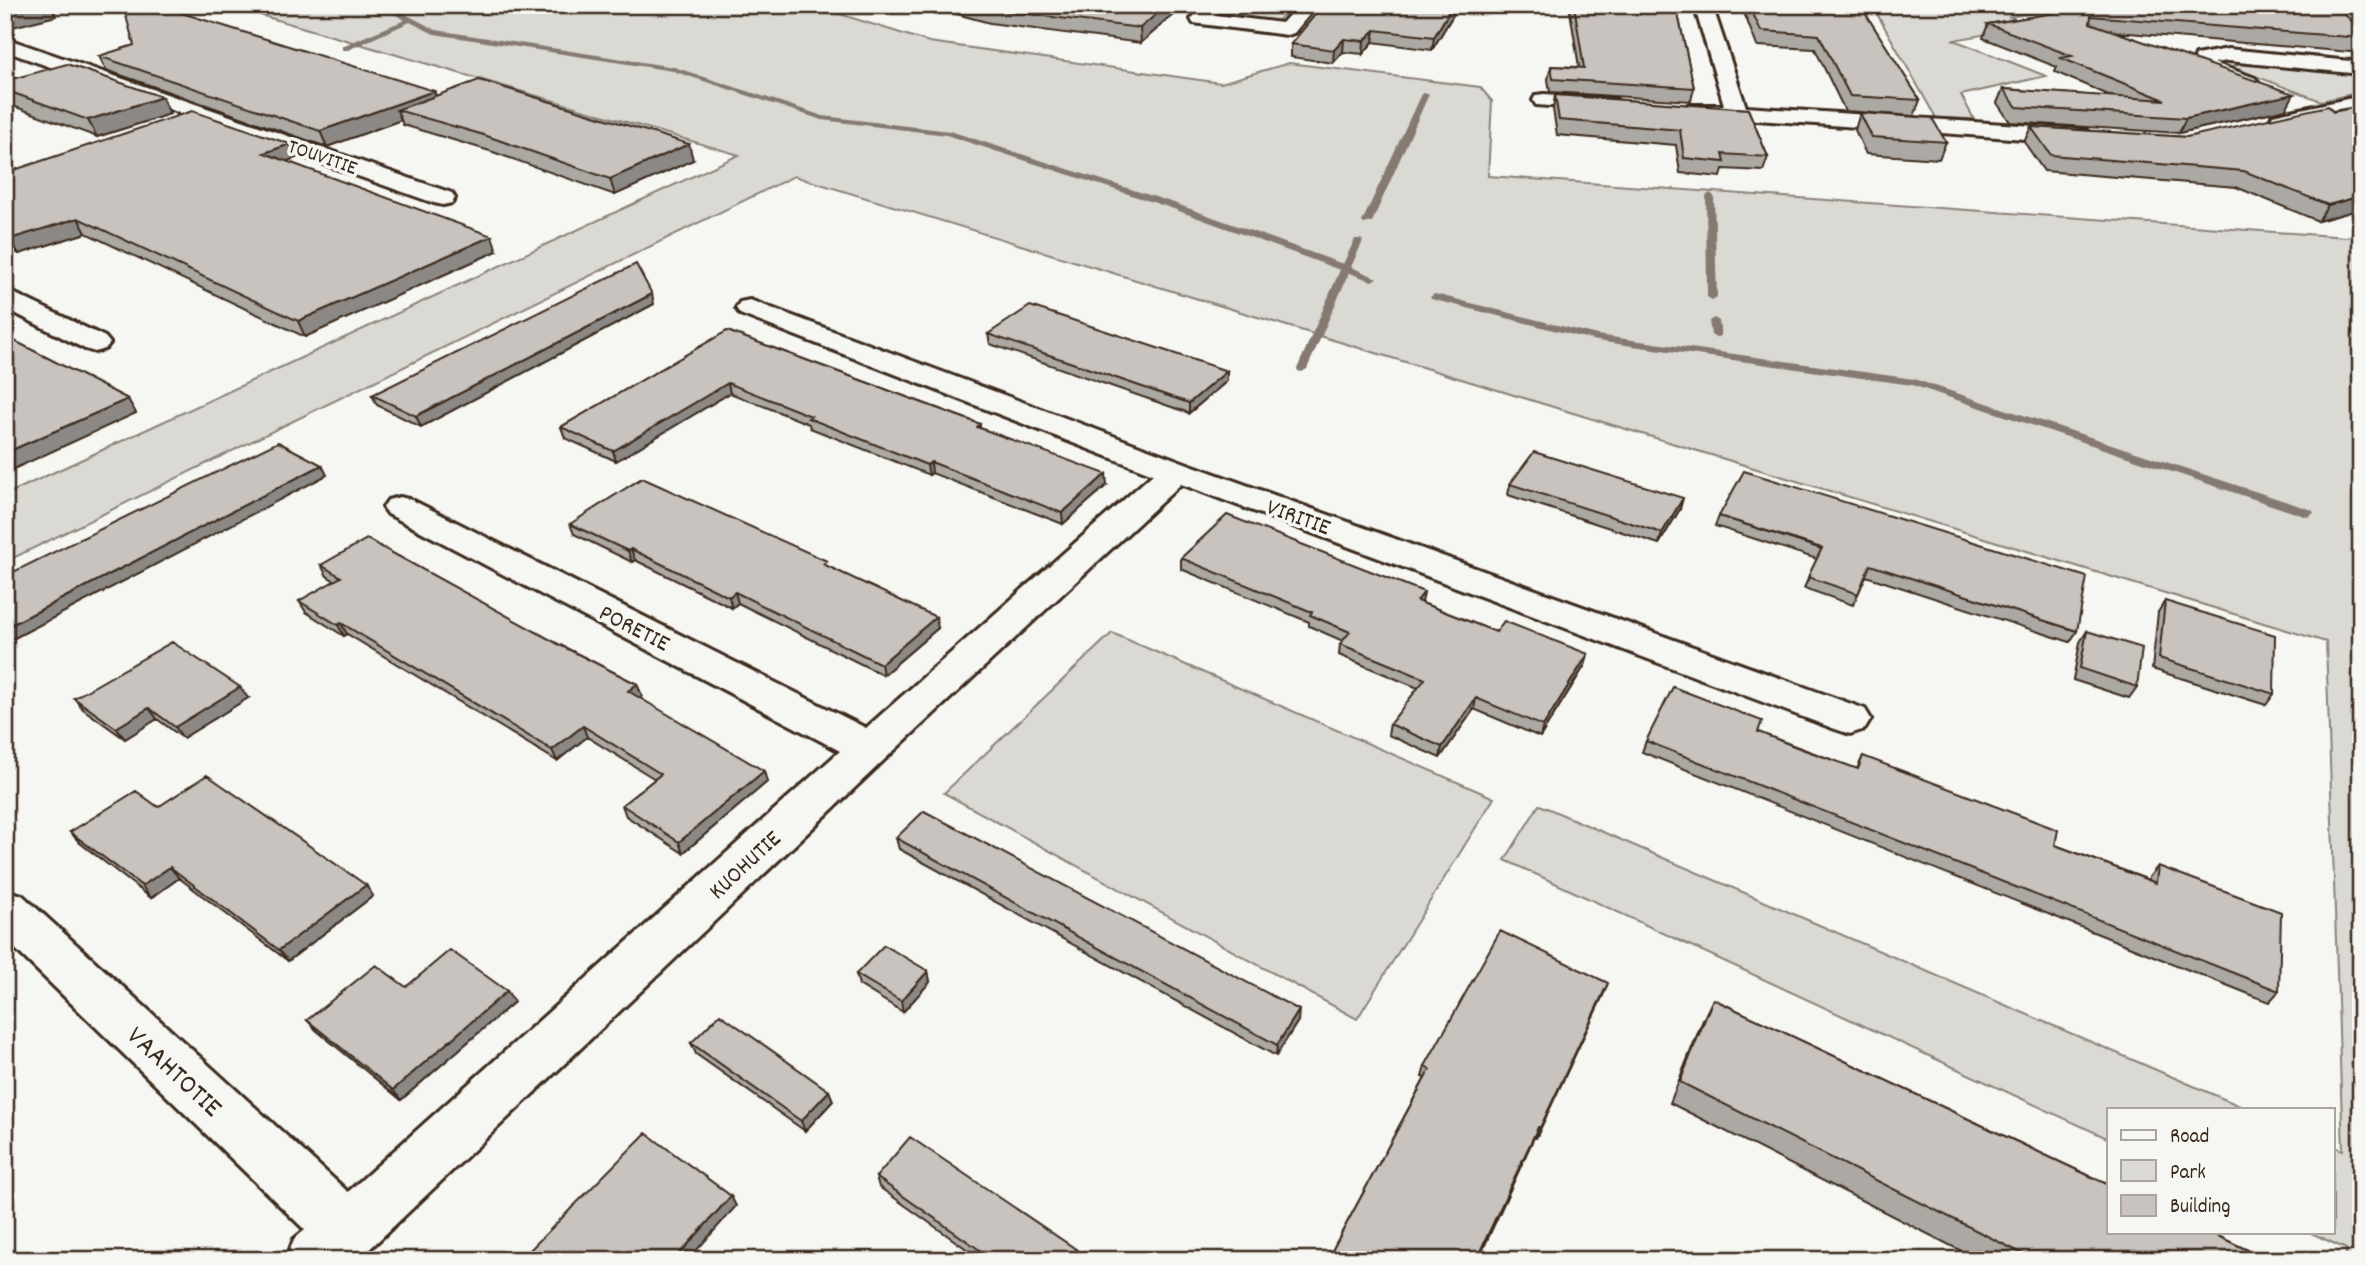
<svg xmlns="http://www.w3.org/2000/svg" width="2366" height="1265" font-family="Dekko,sans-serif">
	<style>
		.green { fill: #dad9d3; stroke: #8a8278; stroke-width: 2 }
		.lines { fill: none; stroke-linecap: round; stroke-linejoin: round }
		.stream { fill: #857a71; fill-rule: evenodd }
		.minor-casing { stroke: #3b2a1e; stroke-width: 6 }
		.minor { fill: #f6f6f2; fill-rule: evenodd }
		.wall { fill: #aca8a3; stroke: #3b2a1e; stroke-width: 2 }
		.shaded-wall { fill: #8c8885; stroke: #3b2a1e; stroke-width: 2 }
		.building { fill: #c8c3be; stroke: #3b2a1e; stroke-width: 2 }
		.labels { text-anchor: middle; stroke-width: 7; stroke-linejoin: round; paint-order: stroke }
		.far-street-label { font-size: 21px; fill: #3b2a1e; stroke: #f6f6f2 }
		.street-label { font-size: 24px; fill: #3b2a1e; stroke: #f6f6f2 }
		.near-street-label { font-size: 28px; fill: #3b2a1e; stroke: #f6f6f2 }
	</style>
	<rect width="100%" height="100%" fill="#f6f6f2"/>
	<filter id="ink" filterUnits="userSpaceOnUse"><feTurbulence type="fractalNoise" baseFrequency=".0143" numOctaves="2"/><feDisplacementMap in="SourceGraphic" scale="14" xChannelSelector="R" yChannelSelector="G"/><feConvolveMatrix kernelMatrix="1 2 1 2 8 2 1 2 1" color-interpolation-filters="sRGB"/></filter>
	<g filter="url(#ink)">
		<!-- green -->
		<path class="green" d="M226,5H811L929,42L1221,83L1289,63L1480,87L1492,101L1488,176L2347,237L2361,233V1260H2346V1249L2309,1232H2333V1146L2343,1150L2326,642L794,176L5,562V495L739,155Z
			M1230,5H1292L1277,22L1218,15Z
			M1872,5H2070L2010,17L2031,26L1954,40L2046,76L1961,95L1974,119L1936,118Z
			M2247,62L2361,72V92L2321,101L2232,67Z
			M1112,633L1494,798L1357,1019L944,793Z
			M1539,805H1540L2247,1109H2109V1139L1505,860Z"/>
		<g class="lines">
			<!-- stream -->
			<path class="stream" d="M379,5H388L436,30L674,67L823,116L950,131L1174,203L1343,264L1355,239H1361L1363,241L1351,267L1377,278L1372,281L1349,273L1307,369L1302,372L1298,371L1297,369L1340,270L1168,207L946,135L822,120L673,71L434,34L410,22L348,50H342V46L405,20Z
				M1425,92L1429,94L1372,222L1364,224L1362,222L1421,94Z
				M1710,193L1714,196L1717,297L1712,300L1707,297L1706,196Z
				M1435,294L1597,335L1914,379L2312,510L2314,513L2308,517L2304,516L1912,385L1597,341L1431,299L1430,297Z
				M1714,318L1719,321L1721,335L1716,338L1711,335L1709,321Z"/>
			<defs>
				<path id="minor" d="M1205,5H1225L1216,15L1282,23L1298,5H1317L1294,33L1287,35L1193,23L1191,19Z
					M1694,5H1712L1746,107L2080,129L2088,131L2091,136L2088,141L2080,143L1688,115L1685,110L1688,105H1724Z
					M5,38L452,193L455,198L452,203L443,205L434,203L5,51Z
					M2228,49L2361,62V74L2228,61L2214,63L2255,78L2258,82L2255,86L2248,88L2195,70L2192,66L2196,55Z
					M1544,94L1608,98L1616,99L1619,104L1616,109L1608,110L1536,105L1533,100L1536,95Z
					M2361,96V109L2281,127L2273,125L2270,120L2273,115Z
					M5,289L105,337L110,343L105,349L95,352L85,349L5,308Z
					M750,300L1188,464L1865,709L1871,719L1865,729L1850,734L1835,729L1181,484L885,759L358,1260H286L294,1239L305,1230L5,939V890L22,895L348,1192L840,751L388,514L383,507L388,500L400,497L412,500L866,728L1153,474L740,314L736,308L740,302Z"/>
			</defs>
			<!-- minor casing -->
			<use href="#minor" class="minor-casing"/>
			<!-- minor -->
			<use href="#minor" class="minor"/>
		</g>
		<!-- wall -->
		<path class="wall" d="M923,5H1184L1141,43L990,23Z
			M1323,5H1459L1432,50L1373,42L1363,54L1343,52L1333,63L1291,57V44Z
			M1569,5H1676L1694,88L1691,101L1550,92L1548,79L1551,66L1579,67Z
			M1741,5H1860L1920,100L1914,116L1845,111L1815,49L1757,46Z
			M2064,5H2335L2361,30V53L2117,32L2286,109L2179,133L2010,122L1997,103L2003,89L2113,97L2055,72L2057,67L1983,38L1988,24L2061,12Z
			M99,56L434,91L436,96L693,160L615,195L490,151L403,125L401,120L327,147L106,70Z
			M5,81L170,114L97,137L5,103Z
			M1555,95L1748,109L1768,157L1763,171L1723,169L1721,177L1680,173L1676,145L1557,135L1553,109Z
			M2361,106V209L2318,221L2236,187L2044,171L2024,142L2031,127L2187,137Z
			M1860,113L1946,142L1939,159L1866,154L1855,130Z
			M290,144L296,158L287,161L497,251L305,337L86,233L19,254L5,247V173Z
			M654,304L421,427L377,405L372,395Z
			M727,331L980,424V428L1107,485L1063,524L932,473L929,475L810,428L809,424L730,393L616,461L565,438L561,427Z
			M988,334L1227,371V381L1189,413L990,344Z
			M1510,484L1680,509L1659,544L1508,495Z
			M1719,516L2077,631L2070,642L1866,576L1853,605L1804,588L1817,559L1715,526Z
			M570,524L829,567L938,628L883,675L738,603L732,608L635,560L632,562L574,534Z
			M1181,558L1422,603L1496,632L1588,654L1585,665L1540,737L1474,709L1440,758L1388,735L1390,724L1418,688L1339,655L1340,644L1343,641L1309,626V622L1181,569Z
			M321,565L560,645L637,684L642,696L639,698L767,782L683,853L626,816L622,805L655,779L587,737L557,761L347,634L344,636L306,612L299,601L335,581L327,576Z
			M2165,601L2274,694L2266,705L2152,669L2158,612Z
			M2087,631L2137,687L2129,698L2073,680L2080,642Z
			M74,698H248L183,738L157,719L125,739L83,709Z
			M1758,732L1857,769L1863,756L2055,845L2149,880V877L2158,866L2279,991L2269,1002L1642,752L1646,741Z
			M158,807L366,885L373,896L288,961L179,878L151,898L80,843L70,832Z
			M896,838L1298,1021L1276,1056L899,849Z
			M928,971L930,982L903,1012L859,985L856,974Z
			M406,987L507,991L514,1002L401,1100L316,1030L307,1020Z
			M1604,993L1536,1138L1534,1137L1478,1260H1327L1425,1078L1422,1077L1425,1066Z
			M1713,999L2269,1260H1979L1670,1103L1703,1020Z
			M691,1043L829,1091L833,1101L805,1131L696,1054Z
			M876,1177L1092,1260H982L879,1187Z"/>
		<!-- shaded-wall -->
		<path class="shaded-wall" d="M31,5H51L56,16L5,29V12Z
			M1167,5H1184L1141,43L1140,28Z
			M1453,5H1459L1432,50L1434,37Z
			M1375,30L1373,42L1363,54L1364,41Z
			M1344,39L1343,52L1333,63L1334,50Z
			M434,91L440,107L397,110L401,120L327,147L320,131Z
			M2294,94L2286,109L2179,133L2186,118Z
			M162,97L170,114L97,137L88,120Z
			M290,144L296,158L271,167L264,153Z
			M689,144L693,160L615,195L610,179Z
			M2361,196V209L2318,221L2328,205Z
			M78,218L86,233L19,254L10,239Z
			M492,236L497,251L305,337L298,321Z
			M652,294L654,304L421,427L416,416Z
			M1227,371V381L1189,413V403Z
			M728,383L730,393L616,461L613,451Z
			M128,399L136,413L5,473V453Z
			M931,462L932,473L929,475L927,465Z
			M322,465L327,475L5,643V628Z
			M1106,474L1107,485L1063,524L1062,513Z
			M1683,498L1680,509L1659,544L1662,533Z
			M631,549L635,560L632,562L628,551Z
			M735,592L738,603L732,608L729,597Z
			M1424,592L1422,603L1417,601Z
			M936,617L938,628L883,675L881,664Z
			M341,623L347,634L344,636L338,625Z
			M1588,654L1585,665L1540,737L1543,726Z
			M637,684L642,696L633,702L628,691Z
			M240,687L248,698L183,738L175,727Z
			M1476,698L1474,709L1440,758L1442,747Z
			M149,708L157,719L125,739L116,728Z
			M583,726L587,737L557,761L552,750Z
			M764,771L767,782L683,853L679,842Z
			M170,867L179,878L151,898L142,886Z
			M366,885L373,896L288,961L279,950Z
			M928,971L930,982L903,1012L901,1001Z
			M1608,983L1604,993L1536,1138L1540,1128Z
			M507,991L514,1002L401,1100L393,1090Z
			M1299,1010L1298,1021L1276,1056L1277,1045Z
			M829,1091L833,1101L805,1131L801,1121Z
			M1538,1127L1534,1137L1478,1260H1476Z
			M731,1196L736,1206L688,1260H674Z
			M5,1252L13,1260H8L5,1256Z"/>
		<!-- building -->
		<path class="building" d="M5,5H31L5,12Z
			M123,5H156L434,91L320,131L99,56L134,45Z
			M975,5H1167L1140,28L988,9Z
			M1323,5H1453L1434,37L1375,30L1364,41L1344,39L1334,50L1291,44Z
			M1574,5H1676L1694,88L1553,79L1551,66L1584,68Z
			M1749,5H1860L1920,100L1850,96L1819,35L1761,31Z
			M2065,5H2335L2361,30V38L2091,16L2090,23L2294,94L2186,118L2017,107L2003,89L2165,100L2061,58L2072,56L1988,24L2066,11Z
			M67,64L162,97L88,120L5,90V81Z
			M479,80L689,144L610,179L484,135L397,110Z
			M1555,95L1748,109L1768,157L1723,154L1725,162L1684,158L1680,130L1559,120Z
			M2328,106L2333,112L2361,106V196L2328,205L2244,171L2051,155L2031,127L2187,137Z
			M192,111L290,144L264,153L492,236L298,321L78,218L10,239L5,237V194L11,192L5,189V173Z
			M1860,113L1932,118L1946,142L1872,137Z
			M636,264L652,294L416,416L372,395Z
			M1030,306L1227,371L1189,403L988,334Z
			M727,331L980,424L977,427L1106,474L1062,513L931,462L927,465L808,418L811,416L728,383L613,451L561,427Z
			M5,336L128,399L5,453Z
			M278,442L322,465L5,628V576Z
			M1534,452L1683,498L1662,533L1510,484Z
			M1744,471L2087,577L2077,631L1870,565L1858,594L1808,577L1822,548L1719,516Z
			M642,478L827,561L823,564L936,617L881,664L735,592L729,597L631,549L628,551L570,524Z
			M1227,515L1424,592L1417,601L1496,632L1504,621L1588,654L1543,726L1476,698L1442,747L1390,724L1425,679L1340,644L1350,632L1310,615L1312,612L1181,558Z
			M367,539L560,645L637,684L628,691L764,771L679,842L622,805L661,774L583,726L552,750L341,623L338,625L299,601L341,577L321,565Z
			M2165,601L2275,635L2274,694L2159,658Z
			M2087,631L2142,648L2137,687L2080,668Z
			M172,642L240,687L175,727L149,708L116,728L74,698Z
			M1673,687L1762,721L1758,732L1799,748L1858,769L1863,756L2058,830L2055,845L2101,862L2156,883L2158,866L2281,912L2279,991L1646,741Z
			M207,775L366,885L279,950L170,867L142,886L70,832L136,791L158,807Z
			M924,811L1299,1010L1277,1045L896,838Z
			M1500,931L1608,983L1540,1128L1538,1127L1476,1260H1327L1430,1069L1425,1066Z
			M884,945L928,971L901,1001L856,974Z
			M450,950L507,991L393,1090L307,1020L376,965L406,987Z
			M1713,999L2109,1185V1232H2209L2269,1260H2035L1680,1082Z
			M720,1014L829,1091L801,1121L691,1043Z
			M646,1133L731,1196L674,1260H520Z
			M910,1137L1092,1260H994L876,1177Z"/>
	</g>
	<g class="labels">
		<!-- far-street labels -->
		<g class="far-street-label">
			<text transform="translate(323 156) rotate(19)" y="7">TOUVITIE</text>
		</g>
		<!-- street labels -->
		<g class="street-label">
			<text transform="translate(1299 516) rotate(20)" y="8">VIRITIE</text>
			<text transform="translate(635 627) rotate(27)" y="8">PORETIE</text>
			<text transform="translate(744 864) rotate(-43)" y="8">KUOHUTIE</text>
		</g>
		<!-- near-street labels -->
		<g class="near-street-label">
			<text transform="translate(176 1070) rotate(43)" y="10">VAAHTOTIE</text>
		</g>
	</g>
	<!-- margin -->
	<rect width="2366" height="1265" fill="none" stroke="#f6f6f2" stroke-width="28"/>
	<rect x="14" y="14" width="2338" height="1237" fill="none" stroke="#3b2a1e" stroke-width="2.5" filter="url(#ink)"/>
	<!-- legend -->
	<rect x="2107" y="1108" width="228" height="126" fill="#f6f6f2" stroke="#aba49d" stroke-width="2"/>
	<rect x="2121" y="1130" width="35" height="10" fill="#f6f6f2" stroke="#aba49d" stroke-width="2"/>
	<text x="2170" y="1142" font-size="21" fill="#3b2a1e">Road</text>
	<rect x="2121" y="1160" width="35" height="21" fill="#dad9d3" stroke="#aba49d" stroke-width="2"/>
	<text x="2170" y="1178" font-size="21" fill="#3b2a1e">Park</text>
	<rect x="2121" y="1195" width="35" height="21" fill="#c8c3be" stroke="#aba49d" stroke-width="2"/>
	<text x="2170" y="1212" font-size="21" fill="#3b2a1e">Building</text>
</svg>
